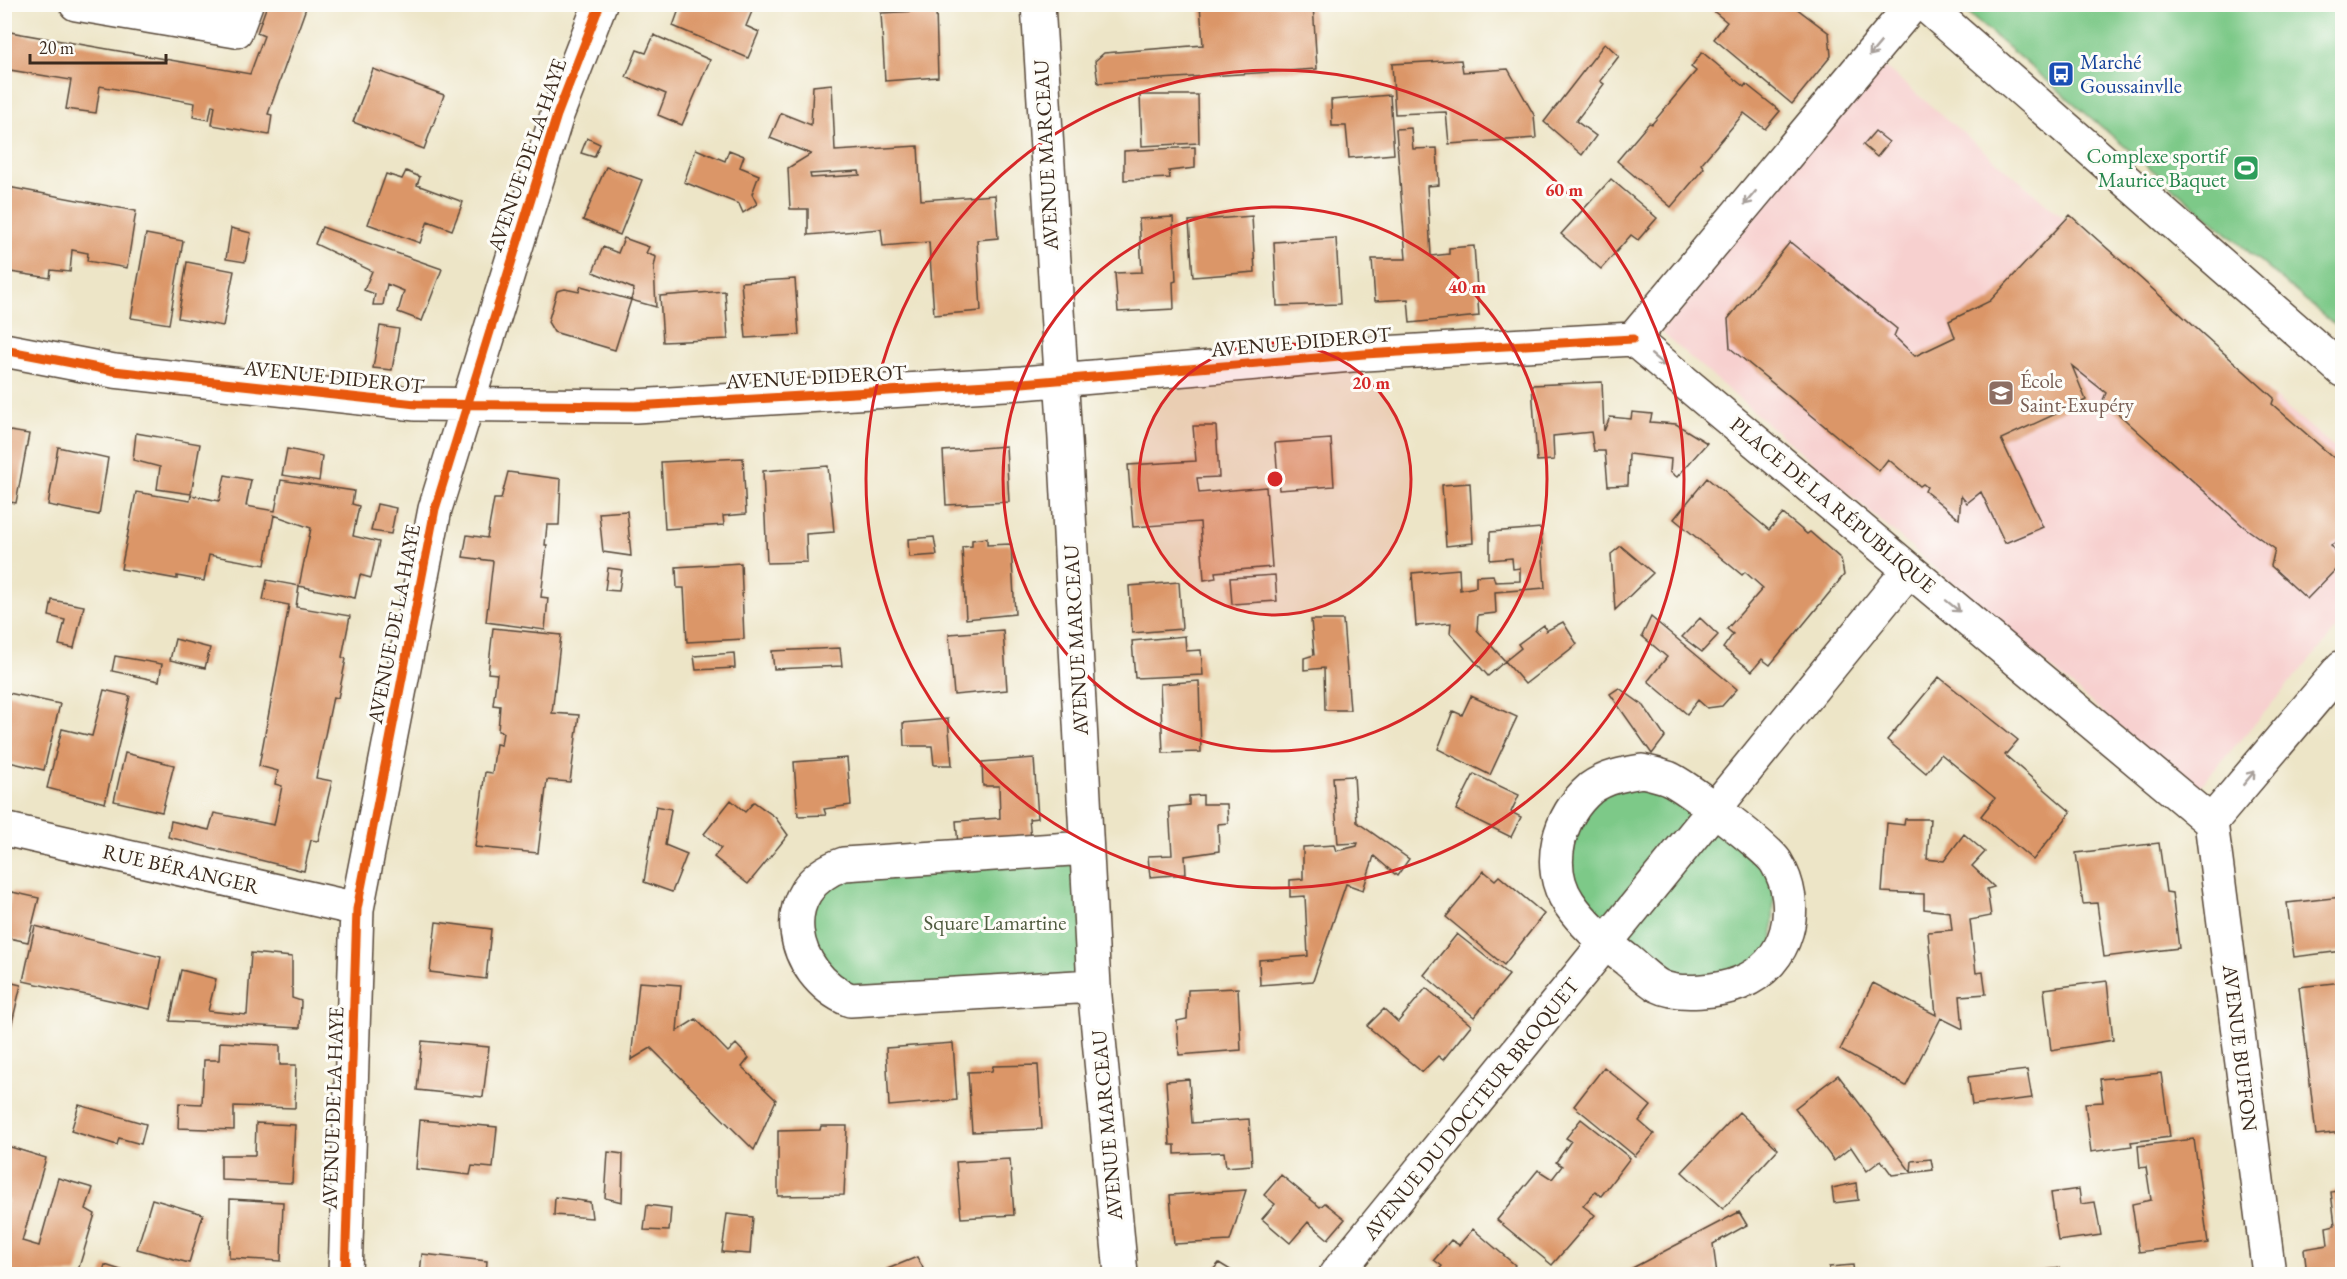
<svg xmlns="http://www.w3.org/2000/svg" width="2347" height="1279" font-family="'EB Garamond',serif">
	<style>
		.built { fill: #f7d0cf }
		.green { fill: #7dc988; stroke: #5c7a53; stroke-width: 1.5 }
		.building { fill: #db9668; fill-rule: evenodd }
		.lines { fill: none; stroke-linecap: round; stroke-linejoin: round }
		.minor-casing { stroke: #564637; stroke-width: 36 }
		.minor { stroke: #fff; stroke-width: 33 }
		.cycleway-casing { stroke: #fdfcf7; stroke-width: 13 }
		.cycleway { stroke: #e8590c; stroke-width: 9 }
		.oneway { stroke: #a79f9a }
		.ring { fill: none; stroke: #d62828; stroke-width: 3 }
		.labels { text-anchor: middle; stroke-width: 6; stroke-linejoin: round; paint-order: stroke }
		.transit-label { font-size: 21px; fill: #164399; stroke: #fdfcf7; text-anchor: start }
		.street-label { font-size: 21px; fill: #3b2a1e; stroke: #fdfcf7 }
		.leisure-label { font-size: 21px; fill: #27864d; stroke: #fdfcf7; text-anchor: end }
		.education-label { font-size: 21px; fill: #785e54; stroke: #fdfcf7; text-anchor: start }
		.park-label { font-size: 21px; fill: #4f5a3e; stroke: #fdfcf7 }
		.centre { fill: #d62828; stroke: #fdfcf7; stroke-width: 3 }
		.ring-label { font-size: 18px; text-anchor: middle; font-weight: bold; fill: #d62828; stroke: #fdfcf7; stroke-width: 6; stroke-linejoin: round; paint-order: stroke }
	</style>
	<rect width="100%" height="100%" fill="#fdfcf7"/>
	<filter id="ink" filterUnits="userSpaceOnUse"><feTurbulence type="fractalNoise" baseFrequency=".0167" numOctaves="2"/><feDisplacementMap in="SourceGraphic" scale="12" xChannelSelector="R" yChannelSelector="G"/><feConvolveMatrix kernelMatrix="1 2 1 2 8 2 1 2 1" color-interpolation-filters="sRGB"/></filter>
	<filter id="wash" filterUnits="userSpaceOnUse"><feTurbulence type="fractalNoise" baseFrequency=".008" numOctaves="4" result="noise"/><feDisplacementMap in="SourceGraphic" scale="24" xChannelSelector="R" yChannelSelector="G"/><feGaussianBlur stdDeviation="1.35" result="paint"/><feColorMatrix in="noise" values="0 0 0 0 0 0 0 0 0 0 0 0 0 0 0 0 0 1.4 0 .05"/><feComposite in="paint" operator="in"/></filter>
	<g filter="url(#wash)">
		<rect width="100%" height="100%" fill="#ede5c7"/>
		<!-- built -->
		<path class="built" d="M1872,56L2342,454V623L2195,792L1661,332Z"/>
		<!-- green -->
		<path class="green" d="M1958,5H2342V331Z
			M1642,771L1775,859L1772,960L1660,986L1568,902L1573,806Z
			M1086,848L1094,986L832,992L798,910L812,881Z"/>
		<g id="blocks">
			<!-- building -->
			<path class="building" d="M681,4H755L746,26L759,32L748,58L673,26Z
				M1313,4L1317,69L1098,83L1095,61L1104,53L1203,45L1200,5Z
				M267,5H307L268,114L272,115L269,135L212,125L215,106L212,105L209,120L193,117L195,103L100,86L96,113L66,109L71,80L4,69V31L250,74L264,36L257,33Z
				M1706,5H1792L1829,33L1831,56L1792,104L1714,39L1727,22Z
				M936,10L938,77L885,81L881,13Z
				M654,35L710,60L682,125L658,115L666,94L626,77L637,50L646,53Z
				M1605,43L1619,56L1600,81L1604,84L1576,121L1596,136L1582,155L1544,122Z
				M1702,52L1744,87L1746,84L1780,111L1765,129L1744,113L1701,164L1704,168L1671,207L1617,161L1649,123L1652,124L1696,71L1691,67Z
				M1461,60L1463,72L1508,69L1534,115L1536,138L1449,144L1446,112L1395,114L1392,64Z
				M373,69L444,95L424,149L353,122Z
				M832,84L835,151L918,146L921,200L995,195L998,238L977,240L981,311L934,315L929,242L883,246L881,229L808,235V209H790L788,168L811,154L770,138L781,113L811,125L813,86ZM859,171L860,175L811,178L810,174Z
				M1140,95H1198L1199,143L1142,146Z
				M1390,95L1394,154L1349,158L1346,126H1332L1331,100Z
				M1411,128L1413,149L1437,148L1439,185L1427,186L1431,256L1449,254V248L1474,246L1479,316L1410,323L1408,299L1375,301L1372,259H1406L1396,129Z
				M1875,131L1889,142L1877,157L1863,145Z
				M587,138L600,144L594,157L581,153Z
				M1195,147V168L1169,171L1170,178L1124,180V151Z
				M696,149L725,161L729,150L744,156L740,167L759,175L752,194L757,204L743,213L739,204L684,182Z
				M606,167L642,180L620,235L583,220Z
				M406,171L420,177L417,185L463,202L452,230L428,221L420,243L368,224L386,174L402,179Z
				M1611,179L1657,218L1638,240L1631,235L1601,269L1561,234Z
				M8,187L136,211L127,268L87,261L88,253L72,250L70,272L51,270L50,278L4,271V215Z
				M2070,215L2274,398L2272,404L2342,465V539L2331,545L2342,563L2307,599L2271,566L2275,549L2244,527L2123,418L2103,400L2106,393L2072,366L2086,400L2001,439L2043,527L2005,543L1981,492L1967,503L1961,496L1959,519L1925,491L1927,487L1923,484L1920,486L1888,459L1879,471L1730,348L1728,319L1790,242L1897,329L1894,336L1915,356L1955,337L1949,321L1990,301Z
				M1252,216L1255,272L1193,277L1189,221Z
				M1173,217L1176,281L1173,282L1174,309L1118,312L1115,273L1142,272L1139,219Z
				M322,227L442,269L422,321L398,312L404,291L387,284L383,305H373L375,294L364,290L372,271L315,244Z
				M231,228L251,233L245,262L226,259Z
				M146,234L183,241L169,324L131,318Z
				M624,238L649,247L646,253L656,257L654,267L656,307L631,300L634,289L593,272L603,247L618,253Z
				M1336,238L1340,304L1277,306L1274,242Z
				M187,262L234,271L223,326L178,318Z
				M795,279L799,335L746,338L741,282Z
				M581,286L631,300L615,350L554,332L548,322L557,291L565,289L579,292Z
				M725,291L728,339L663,342L660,296Z
				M380,326L399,329L392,370L373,368Z
				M1602,382L1604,431L1610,417L1631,419L1632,412L1652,414L1650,422L1676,424L1707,443L1677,477L1670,472L1671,459L1629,454L1628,485L1608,486L1605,451H1594L1591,432L1553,436L1554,460L1537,461L1532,385Z
				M1193,426H1216L1219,477L1197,478L1199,493L1266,487L1272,567L1215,572L1216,578L1204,580L1200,522L1133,527L1128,465L1196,461Z
				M4,430L29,434L16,503L4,501Z
				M136,433L200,444L191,494L157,489L160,467L133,460Z
				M1331,439L1334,486L1279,490L1275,443Z
				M1006,446L1009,502L946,505L943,451Z
				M58,447L108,458L99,515L48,505Z
				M287,449L322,456L319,481L282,475Z
				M743,458L746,514L723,516L724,525L665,529L661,462Z
				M828,466L834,532L806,534L807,562L767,563L763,471Z
				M508,472L561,479L559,525H547L545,545H547L541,597L548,598L545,630L486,622L493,561L463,557L467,535L487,538L494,499H501Z
				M225,475L251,480L246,506L275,511L281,480L354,491L352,504L359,506L353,536L379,542L371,578L360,575L355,598L299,586L296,607L350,616L342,657L346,659L338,698L333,697L316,778L332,781L318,841L311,840L304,871L168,837L171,821L209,830L214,813L274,825L282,786L275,784L278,771L259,766L289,605L263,600L267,580L299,586L311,528L274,515L265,565L209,555L204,581L177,576V579L121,569L136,492L190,501L191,495L219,501Z
				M1707,478L1769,530L1783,514L1807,534L1810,532L1841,559L1844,575L1770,665L1762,659L1752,671L1723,648L1733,634L1727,629L1763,588L1745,572L1742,575L1674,519Z
				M1470,483L1473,543L1446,546L1442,485Z
				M377,504L396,508L391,534L371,531Z
				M627,511L631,556L603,552L599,513Z
				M1541,528L1545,588L1495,592L1496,613L1478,615L1477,630L1505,661L1488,676L1450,633L1451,623L1416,626L1412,573L1459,569L1460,590L1476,587V576L1493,575L1495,582L1520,581V568L1513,569L1512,558L1490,560V532Z
				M934,537L937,555L909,557L908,539Z
				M987,538V545L1011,544L1015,614L966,619L962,547L972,546V540Z
				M1621,546L1653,573L1615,610L1611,554Z
				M741,563L744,639L687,642L684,588H677L676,567Z
				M608,568L622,570L619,591L605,590Z
				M1275,575L1277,601L1232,604L1230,578Z
				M1179,582L1182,629L1132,633L1129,586Z
				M52,600L84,606L74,648L59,645L65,620L49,616Z
				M1651,617L1737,689L1722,706L1707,708L1698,700L1687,714L1648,681L1667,657L1642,636Z
				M1700,618L1718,635L1702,652L1682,637Z
				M1311,620H1343L1350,710H1325L1324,668L1304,670V658L1314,655Z
				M1563,622L1577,644L1525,684L1505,661L1521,648L1518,644L1544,625L1546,631Z
				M493,628L561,635L552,713L579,715L570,782L547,780L538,853L475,847L485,772L492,773L496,744L501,745L503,732L498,731L500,706L493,705L497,674L488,673Z
				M1003,630L1007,690L954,695L949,634Z
				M1185,636L1186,651L1201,650L1203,675L1135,678L1132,641Z
				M175,639L210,648L205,668L170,660Z
				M840,648L842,666L774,669L772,651Z
				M734,653L735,668L696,670L694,656Z
				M115,656L162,664L159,681L112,671Z
				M1939,677L2018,740L2005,755L2071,812L2033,860L1981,816L1995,798L1941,754L1926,773L1887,740Z
				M1199,681L1201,752L1163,753L1160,684Z
				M1619,688L1644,706L1665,737L1652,754L1610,694Z
				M104,690L130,696L105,803L47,788L62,729L92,736Z
				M4,692L60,704L44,770L4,761Z
				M1471,696L1517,717L1490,775L1438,749L1453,711L1462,715Z
				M948,719L952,765H934L932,746H904L903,723Z
				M125,753L174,765L162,812L114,801Z
				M847,758L851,805L824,809L826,815L798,816L794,762Z
				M1034,758L1038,818L1029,819L1031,839L958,845L956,821L1000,818L999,786H983L982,762Z
				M1474,774L1519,795L1511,812L1521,817L1511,837L1456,810Z
				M1354,776L1357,822L1409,859L1397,876L1374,856L1363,890L1346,884L1313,981L1260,985L1259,960L1308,956L1305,896L1290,897V880L1303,879V847L1334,845L1336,851L1357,846L1358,843L1338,844L1333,777Z
				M1203,795V804H1227L1228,823L1218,824L1219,851L1185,856L1186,874L1150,877L1148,856L1172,855L1169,807L1189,805V796Z
				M731,800L745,812L754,802L775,817L788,835L748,884L714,857L721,848L704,834Z
				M656,806L671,809L665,845L687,854L672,892L644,882Z
				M1905,819H1930L1927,859L1944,861L1964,834L1985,852L1972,866L1994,887L1987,889L1991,916L1970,920L1976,973L1983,972L1986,994L1960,996L1963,1029L1941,1018L1906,1086L1840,1050L1873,983L1936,1015L1928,932L1952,930L1950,912L1924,909V894L1882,892L1887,823L1904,825Z
				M2159,843L2166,892L2172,893L2179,948L2104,957L2097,903L2083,904L2076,853Z
				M1484,871L1495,880L1499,876L1544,914L1504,965L1446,917Z
				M12,892L39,898L28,942L4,937V922Z
				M2342,897V951L2294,957L2287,903Z
				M436,922L491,929L486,979L430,972Z
				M35,926L161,957L150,1009L23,981Z
				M1457,934L1509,975L1474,1017L1424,975Z
				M251,953L292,957V998L301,1001L300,1028L170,1021L181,970L216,979L208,1011L247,1015Z
				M4,981L21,985L5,1052H4Z
				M2107,981L2113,1040L2051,1050L2044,989Z
				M639,982L681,985L677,1031L696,1019L728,1052L736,1044L749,1058L742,1067L776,1100L754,1150L651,1048L631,1060Z
				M2342,982V1132L2316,1135L2299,987Z
				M1238,988L1241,1050L1179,1055L1177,1021L1187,1019L1188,990Z
				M1426,988L1471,1025L1443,1060L1438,1056L1422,1072L1367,1026L1384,1009L1398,1022Z
				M422,1041L489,1047L483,1097L417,1090Z
				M220,1042L280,1045V1065H296L295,1108L234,1106V1130L178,1128L179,1103L202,1104L204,1060H219Z
				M953,1043L957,1100L889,1106L886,1048Z
				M1038,1065L1042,1129L972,1132L968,1072L992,1071L993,1066Z
				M1604,1067L1651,1106L1639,1121L1654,1134L1635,1156L1574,1106Z
				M2027,1070L2032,1098L1972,1105L1968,1077Z
				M2161,1073L2170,1137L2131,1142L2132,1146L2091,1152L2085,1103L2103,1102L2100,1079Z
				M1838,1075L1911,1172L1912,1161L1931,1159L1933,1170L1892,1175L1881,1160L1867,1171L1851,1147L1834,1161L1795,1108Z
				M1189,1079L1192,1123L1249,1119L1252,1165L1226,1167L1224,1152L1175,1154V1145H1170L1166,1081Z
				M79,1105L146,1124L141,1144L119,1138L117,1145L71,1131Z
				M1739,1112L1778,1149L1723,1209L1682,1172Z
				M1581,1119L1630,1158L1601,1196L1595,1192L1583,1206L1595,1215L1552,1265L1497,1220L1538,1170L1552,1179L1562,1166L1556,1162L1571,1141L1566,1138Z
				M420,1120L497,1127L493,1168L472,1166L470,1175L416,1169Z
				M256,1123L295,1125L292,1183L221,1180V1155H255Z
				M821,1126H847L844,1195L778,1196V1131L820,1130Z
				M2194,1139L2208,1243L2139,1252L2132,1204L2151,1200L2146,1167L2140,1168L2138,1146Z
				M4,1145L46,1158L22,1241L39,1246L58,1178L93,1188L86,1209L95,1214L77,1274H4V1211L8,1200L4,1199Z
				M608,1152L623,1154L622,1202L605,1198Z
				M1010,1159L1014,1215L961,1218L956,1162Z
				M1281,1175L1320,1207L1325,1203L1345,1219L1328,1239L1308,1222L1290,1243L1262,1219L1275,1204L1264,1195Z
				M1856,1183L1858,1200L1834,1203L1832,1188Z
				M2079,1189L2081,1204L2095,1202L2101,1235L2058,1241L2051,1193Z
				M1246,1190L1230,1241L1174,1244L1170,1195Z
				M2342,1190V1274H2307L2304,1249L2328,1245L2326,1227L2335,1225L2331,1192Z
				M555,1197L590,1202L592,1218L554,1215Z
				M152,1199L203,1214L189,1263L137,1249Z
				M230,1199L283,1202L281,1261L229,1258Z
				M647,1205L671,1208L669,1231L644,1230Z
				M1739,1212L1747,1225L1713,1244L1717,1274H1621Z
				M727,1214L753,1217L750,1254L722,1252Z
				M1473,1229L1515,1265L1507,1274H1435L1442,1266L1434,1260L1451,1240L1459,1245Z
				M422,1254L487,1261L486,1274H420Z
				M917,1257L923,1268L917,1271L919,1274H890L885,1270Z
				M1219,1263L1237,1274H1201L1212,1271Z
				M105,1265L127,1272L126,1274H102Z
				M1853,1265L1854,1274H1830L1829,1267Z
				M2060,1268L2061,1274H2022L2021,1273Z"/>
		</g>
	</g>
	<g filter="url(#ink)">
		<use href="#blocks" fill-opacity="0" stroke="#564637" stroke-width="1.5"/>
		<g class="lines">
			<defs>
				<path id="minor" d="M76,4L236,31L246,4
					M1038,4L1065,439L1094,986L1121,1274
					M1913,4L1633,339L2211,822
					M1924,4L2342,370
					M4,350L114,371L416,404L635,406L1022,383L1364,354L1633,339
					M1642,771C1651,773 1660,775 1668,778C1685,785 1767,848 1776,862C1803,906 1789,963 1740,983C1720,991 1679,996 1659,986C1648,980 1637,968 1627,960C1606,944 1584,925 1569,903C1544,866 1559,815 1591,788C1606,777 1624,774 1642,771Z
					M2211,822L2269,1274
					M2211,822L2342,667
					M4,829L357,909
					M1086,848L844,864C771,888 790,975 850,1000L1094,986
					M345,1274L357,909L435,509L557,115L600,4
					M1336,1274L1909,570"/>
			</defs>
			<!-- minor casing -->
			<use href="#minor" class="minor-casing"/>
			<!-- minor -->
			<use href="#minor" class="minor"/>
			<defs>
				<path id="cycleway" d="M4,350L114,371L416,404L635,406L1022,383L1364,354L1633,339
					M345,1274L357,909L435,509L557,115L600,4"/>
			</defs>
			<!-- cycleway casing -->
			<use href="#cycleway" class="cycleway-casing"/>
			<!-- cycleway -->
			<use href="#cycleway" class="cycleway"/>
		</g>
		<!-- one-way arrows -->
		<defs><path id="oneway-shaft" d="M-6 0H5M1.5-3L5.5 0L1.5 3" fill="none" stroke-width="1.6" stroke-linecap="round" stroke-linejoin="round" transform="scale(1.5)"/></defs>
		<g class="oneway">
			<use href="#oneway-shaft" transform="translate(1875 49) rotate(130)"/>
			<use href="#oneway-shaft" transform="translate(1750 198) rotate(130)"/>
			<use href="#oneway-shaft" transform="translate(1658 360) rotate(40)"/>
			<use href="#oneway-shaft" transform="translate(1953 606) rotate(39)"/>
			<use href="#oneway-shaft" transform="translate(2249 778) rotate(-50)"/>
		</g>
	</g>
	<!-- distance rings -->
	<circle cx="1275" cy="479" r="136" fill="#d62828" fill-opacity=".12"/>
	<g class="ring">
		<circle cx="1275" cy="479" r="136"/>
		<circle cx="1275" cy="479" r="272"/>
		<circle cx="1275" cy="479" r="409"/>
	</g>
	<!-- icons -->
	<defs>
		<symbol id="bus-square" viewBox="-11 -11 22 22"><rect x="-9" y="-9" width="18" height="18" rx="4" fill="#1a4fb4" stroke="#fdfcf7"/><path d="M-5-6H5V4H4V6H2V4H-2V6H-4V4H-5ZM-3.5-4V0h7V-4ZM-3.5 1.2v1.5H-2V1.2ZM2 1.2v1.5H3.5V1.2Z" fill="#fff"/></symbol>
		<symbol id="stadium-square" viewBox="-11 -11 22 22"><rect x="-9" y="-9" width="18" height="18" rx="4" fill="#2e9e5b" stroke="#fdfcf7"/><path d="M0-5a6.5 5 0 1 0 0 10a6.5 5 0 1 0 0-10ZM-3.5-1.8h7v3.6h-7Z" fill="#fff"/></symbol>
		<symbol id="school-square" viewBox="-11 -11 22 22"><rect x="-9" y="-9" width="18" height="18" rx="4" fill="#8d6e63" stroke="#fdfcf7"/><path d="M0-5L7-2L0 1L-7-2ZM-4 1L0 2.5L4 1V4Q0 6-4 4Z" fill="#fff"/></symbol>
	</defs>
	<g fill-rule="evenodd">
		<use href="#bus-square" x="2046" y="59" width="30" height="30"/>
		<use href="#stadium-square" x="2231" y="153" width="30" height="30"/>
		<use href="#school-square" x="1986" y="378" width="30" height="30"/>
	</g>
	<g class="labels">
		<!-- transit labels -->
		<g class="transit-label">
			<text x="2080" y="69">Marché<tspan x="2080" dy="24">Goussainvlle</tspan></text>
		</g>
		<!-- street labels -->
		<g class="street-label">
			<text transform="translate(527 155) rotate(-71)" y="7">AVENUE DE LA HAYE</text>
			<text transform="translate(1046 155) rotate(-93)" y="7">AVENUE MARCEAU</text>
			<text transform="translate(1301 342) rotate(-5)" y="7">AVENUE DIDEROT</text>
			<text transform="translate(334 377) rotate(6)" y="7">AVENUE DIDEROT</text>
			<text transform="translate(816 377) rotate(-3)" y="7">AVENUE DIDEROT</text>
			<text transform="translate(1833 505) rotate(40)" y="7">PLACE DE LA RÉPUBLIQUE</text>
			<text transform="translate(394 624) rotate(-79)" y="7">AVENUE DE LA HAYE</text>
			<text transform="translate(1076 640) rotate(-93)" y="7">AVENUE MARCEAU</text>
			<text transform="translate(181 869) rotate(13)" y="7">RUE BÉRANGER</text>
			<text transform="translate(2240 1048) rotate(83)" y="7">AVENUE BUFFON</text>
			<text transform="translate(333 1108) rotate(-88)" y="7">AVENUE DE LA HAYE</text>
			<text transform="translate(1471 1109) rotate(-51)" y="7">AVENUE DU DOCTEUR BROQUET</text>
			<text transform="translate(1107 1125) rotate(-95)" y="7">AVENUE MARCEAU</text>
		</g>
		<!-- leisure labels -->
		<g class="leisure-label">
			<text x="2226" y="163">Complexe sportif<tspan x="2226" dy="24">Maurice Baquet</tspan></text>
		</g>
		<!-- education labels -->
		<g class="education-label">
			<text x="2020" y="388">École<tspan x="2020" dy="24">Saint-Exupéry</tspan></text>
		</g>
		<!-- park labels -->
		<g class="park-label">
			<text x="995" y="930">Square Lamartine</text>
		</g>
	</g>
	<circle cx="1275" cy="479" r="9" class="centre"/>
	<g class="ring-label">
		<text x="1564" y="196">60 m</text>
		<text x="1467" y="293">40 m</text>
		<text x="1371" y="389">20 m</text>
	</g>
	<!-- margin -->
	<rect width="2347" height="1279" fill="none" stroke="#fdfcf7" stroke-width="24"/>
	<!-- scale -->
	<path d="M30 54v9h136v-9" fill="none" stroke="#3b2a1e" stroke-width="3"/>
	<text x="39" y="54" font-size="18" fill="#3b2a1e" stroke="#fdfcf7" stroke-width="4.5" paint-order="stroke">20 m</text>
</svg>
